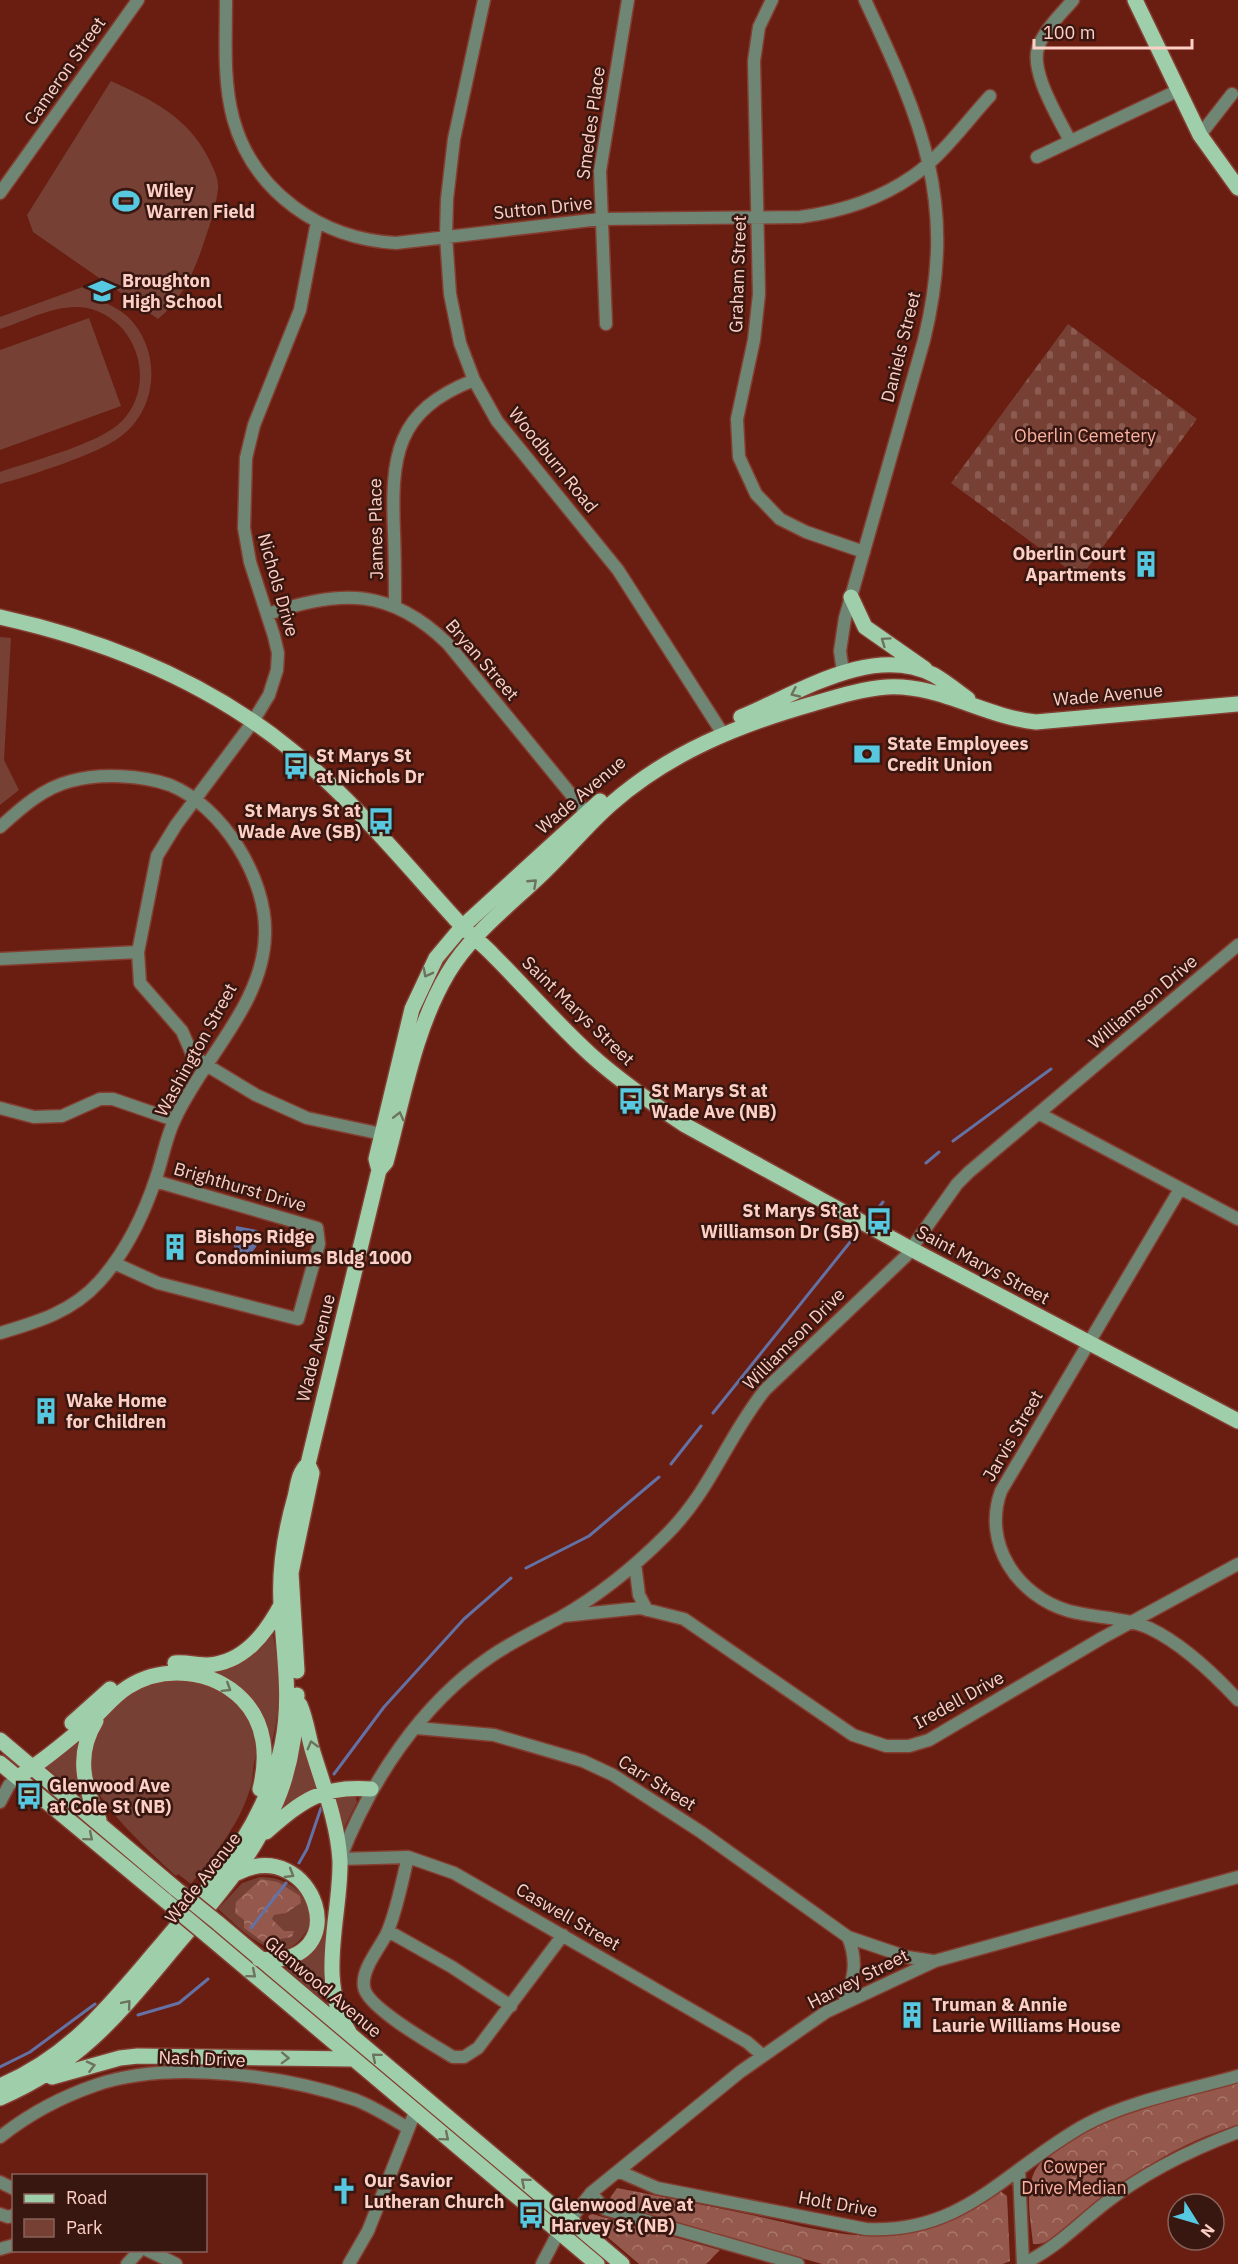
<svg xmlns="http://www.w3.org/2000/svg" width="1238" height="2264" font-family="'IBM Plex Sans',sans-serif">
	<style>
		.green { fill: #764035 }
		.forest { fill: url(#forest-crowns) }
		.cemetery { fill: url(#cemetery-stones) }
		.water { fill: url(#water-ripples) }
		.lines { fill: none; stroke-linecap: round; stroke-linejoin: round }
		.stream { stroke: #6371a4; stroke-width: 3 }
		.minor-casing { stroke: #843e31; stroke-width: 15 }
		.major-casing { stroke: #843e31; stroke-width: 18 }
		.minor { stroke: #6f8674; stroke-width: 12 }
		.major { stroke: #9fceab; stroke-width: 15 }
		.major-bridge-casing { stroke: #843e31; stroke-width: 18; stroke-linecap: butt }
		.major-bridge { stroke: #9fceab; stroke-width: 15 }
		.oneway { stroke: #6c725e }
		.labels { text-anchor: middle; stroke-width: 5; stroke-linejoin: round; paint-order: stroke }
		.street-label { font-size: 18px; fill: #fed0c5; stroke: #391711 }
		.poi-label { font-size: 18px; font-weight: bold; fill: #fed0c5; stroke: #391711; text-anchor: start }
		.park-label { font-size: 18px; fill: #fcb3a3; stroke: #391711 }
	</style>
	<defs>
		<pattern id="forest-crowns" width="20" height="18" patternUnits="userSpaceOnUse" patternTransform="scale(1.5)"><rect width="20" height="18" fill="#94584c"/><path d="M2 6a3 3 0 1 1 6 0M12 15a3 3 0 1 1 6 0" fill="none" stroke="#a9776c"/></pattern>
		<pattern id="cemetery-stones" width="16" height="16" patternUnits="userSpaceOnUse" patternTransform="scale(1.5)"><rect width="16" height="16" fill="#764035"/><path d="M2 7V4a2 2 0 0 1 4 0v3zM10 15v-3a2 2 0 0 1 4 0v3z" fill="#8b5b51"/></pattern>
		<pattern id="water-ripples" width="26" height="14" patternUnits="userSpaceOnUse" patternTransform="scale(1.5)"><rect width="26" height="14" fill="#6371a4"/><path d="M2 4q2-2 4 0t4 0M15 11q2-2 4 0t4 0" fill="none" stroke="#595a75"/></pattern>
	</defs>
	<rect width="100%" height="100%" fill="#691e11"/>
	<!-- green -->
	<path class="green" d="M111,81C152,100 187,116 209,159C213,168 219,178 218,189C216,206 210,225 204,242C195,270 182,300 158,319L104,281L106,291L91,297C103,301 116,307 127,316C162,349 159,409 120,437C98,454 29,476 0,484V472C31,461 100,444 122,421C160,381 134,311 79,307C52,306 25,321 0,329V317L102,280L33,232L27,215Z
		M89,318L121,406L0,450V350Z
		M0,637L11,638L4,760L19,790L0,805Z
		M272,1630C279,1665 282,1710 271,1745L269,1737L207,1670Z
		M177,1677L215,1686L248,1713L260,1746C251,1759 255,1778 249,1792C238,1827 213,1856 191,1884L178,1874L176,1876C154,1856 105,1811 94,1784C80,1749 106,1703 137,1687C148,1681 165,1680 177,1677Z
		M301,1730L321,1788L284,1809L282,1808Z
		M78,1741L76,1774L79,1790L76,1792L47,1768L46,1763Z
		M355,1795L357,1802L343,1830L333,1799Z
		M260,1877C289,1877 313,1895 309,1926C283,1978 244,1931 218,1909L242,1883Z
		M329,1931L328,1991L321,1998L287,1970V1966C306,1962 320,1950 325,1932Z"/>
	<!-- forest -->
	<path class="forest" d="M261,1879L278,1882L300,1896L301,1903L286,1913L274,1915L272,1919L284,1931H294L292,1937L263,1942L244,1928V1920L235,1913L236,1902Z
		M1238,2082V2125C1178,2143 1130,2175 1082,2214C1067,2226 1052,2246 1033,2244C1031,2222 1025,2195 1033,2175C1055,2125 1188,2096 1238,2082Z
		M617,2188C660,2196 704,2205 747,2214C803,2226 861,2245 918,2231C949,2224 973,2207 999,2190L1007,2196L1010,2261L1003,2264H822L616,2205L610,2198Z
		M592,2214L720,2250L706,2264H639L591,2223L588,2216Z"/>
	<!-- cemetery -->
	<path class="cemetery" d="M1068,324L1197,419L1080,578L951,483Z"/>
	<!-- water -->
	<path class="water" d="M236,1226L257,1230L260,1234L256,1247L245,1261L238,1262L233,1258Z"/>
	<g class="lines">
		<!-- stream -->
		<path class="stream" d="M953,1141L1051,1069
			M926,1163L939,1152
			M876,1211L883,1202
			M713,1413L855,1236
			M671,1464L701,1426
			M526,1568L589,1536L659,1477
			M334,1774L384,1707L464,1619L511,1578
			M299,1863L307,1849L321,1808
			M251,1928L286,1883
			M138,2015L179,2003L208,1979
			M0,2067L30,2052L95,2004"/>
		<defs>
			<path id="minor" d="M226,0C226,39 223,81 233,118C253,192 321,239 396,243L600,219L800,217C839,212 880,199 913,176C942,156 966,122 990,96
				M484,0L454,139L447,199L446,236L450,294L460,343L474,380L497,421L618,570L723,734
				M772,0L759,27L754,61L759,294L754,340L737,419L739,457L756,494L780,519L806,532L864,552
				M1200,135L1232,94
				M1070,141C1059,118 1028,70 1039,45C1046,28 1061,14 1073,0
				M1037,157L1177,91
				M0,193L138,0
				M317,222L300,310L254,425L246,458L244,528L250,562L274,636L278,653L277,670L269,695L252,723L176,825L157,856L138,952L140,983L182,1031L192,1054L208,1066L256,1095L307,1118L382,1134
				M606,324L600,171L628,0
				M395,607C395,582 395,557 394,533C391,456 395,411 474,380
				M268,614C340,589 391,588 448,644L592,820
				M843,672L840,651L845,618L924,340C958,202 922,122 865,0
				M0,827C21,808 43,788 71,781C100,773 142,775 170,785C222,806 267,878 265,934C264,1004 202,1059 175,1119C166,1137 163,1157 157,1175C144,1215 127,1251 99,1282C72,1312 37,1322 0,1333
				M0,959L138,952
				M0,1108L34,1117L62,1116L100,1099H113L174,1120
				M1040,1114L1238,1219
				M1180,1189L1001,1491C982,1543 1017,1596 1069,1611C1095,1618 1124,1617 1149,1628C1183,1644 1213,1673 1238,1700
				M114,1263L158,1283L298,1319L319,1244L317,1228L155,1181
				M635,1564L639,1595L647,1610
				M563,1616L640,1608L684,1619L853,1735L886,1746H909L929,1740L1102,1638L1238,1564
				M417,1728L494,1735L583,1761L613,1775L701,1832L848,1937L907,1957L933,1961
				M0,1802L9,1785L18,1777
				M408,1857C402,1881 397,1910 387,1933C380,1948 361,1969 364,1987C366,2007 435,2046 453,2057H464L478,2048L563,1935
				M388,1931L452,1967L511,2006
				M844,2003C854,1980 858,1961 848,1937
				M762,2055L747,2042L454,1873L408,1857L340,1859C370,1782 420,1705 490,1657C513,1641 537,1630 561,1617C598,1596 635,1566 665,1536C711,1491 727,1437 765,1390L906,1256L957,1184L969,1172L1238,945
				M0,2137C29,2114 61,2097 96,2085C169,2060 283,2075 356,2100C374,2107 391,2118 408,2128
				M1019,2170L1023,2264
				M618,2171L657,2188L866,2229C965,2234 1007,2168 1085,2125C1129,2101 1189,2090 1238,2076
				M0,2182L14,2189
				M591,2193L605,2209L798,2264
				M0,2214L8,2217L14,2215
				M0,2249L14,2245
				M147,2250L176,2264
				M127,2264L140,2250
				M349,2264L368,2231L415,2112
				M542,2264L555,2239L591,2193L740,2072L826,2012L935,1961L1238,1877
				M1023,2264C1056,2248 1076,2226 1104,2204C1145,2172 1190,2150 1238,2132"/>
			<path id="major" d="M1135,0L1200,135L1238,188
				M851,597L865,627L925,669
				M0,617C104,640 206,681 290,749C354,800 405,864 460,924C470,935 483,944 493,955C526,988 556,1023 591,1055C620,1081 653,1104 685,1125L911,1249L1238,1421
				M741,717C797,694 872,643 934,675C946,682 957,691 968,699
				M379,1170L376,1159L412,1009L436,958L462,927L600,801
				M175,1663C186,1662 197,1665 208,1665C244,1663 266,1633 281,1605
				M297,1671L291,1573L312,1473L308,1464
				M300,1705C306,1719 308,1734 312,1749C323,1785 338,1823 340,1861C341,1917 316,1980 349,2032
				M96,1721C75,1755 84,1786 99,1820
				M72,1723L110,1689
				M0,1740L176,1889
				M0,1763L166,1901
				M18,1777C42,1762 65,1743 87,1724C101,1713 112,1697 128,1687C163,1665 212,1669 242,1699C266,1723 268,1757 260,1789
				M266,1832C302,1801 321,1785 371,1789
				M235,1874C315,1831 360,1970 259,1959
				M218,1923L622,2264
				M208,1936L597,2264
				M52,2077L120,2058L138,2056L352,2059
				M0,2086C73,2055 112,2002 162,1944C213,1883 266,1826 282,1745C292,1697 283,1652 281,1604C279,1568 285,1532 295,1497C298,1485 298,1473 308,1464L379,1170L386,1162C403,1100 414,1030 448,973C471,934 511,904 544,872C567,850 587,825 611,804C669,753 738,725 812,704C836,697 861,689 887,687C939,684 985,717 1036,722L1238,704
				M0,2098C87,2061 126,2004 185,1935C218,1895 252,1857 273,1809C290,1774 296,1733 297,1695"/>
		</defs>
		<!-- minor casing -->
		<use href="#minor" class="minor-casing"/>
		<!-- major casing -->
		<use href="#major" class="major-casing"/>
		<!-- minor -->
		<use href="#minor" class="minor"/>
		<!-- major -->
		<use href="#major" class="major"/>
		<defs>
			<path id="major-bridge" d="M176,1889L218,1923
				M166,1901L208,1936"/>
		</defs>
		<!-- major-bridge casing -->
		<use href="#major-bridge" class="major-bridge-casing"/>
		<!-- major-bridge -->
		<use href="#major-bridge" class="major-bridge"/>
	</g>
	<!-- one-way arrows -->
	<defs><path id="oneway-chevron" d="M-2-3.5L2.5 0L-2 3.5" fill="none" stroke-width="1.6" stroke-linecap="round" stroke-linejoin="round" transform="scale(1.5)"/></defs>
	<g class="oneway">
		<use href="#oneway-chevron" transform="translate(885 641) rotate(-145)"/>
		<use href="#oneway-chevron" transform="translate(795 693) rotate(155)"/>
		<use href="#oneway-chevron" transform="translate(533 883) rotate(-43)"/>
		<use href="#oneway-chevron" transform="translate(427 973) rotate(118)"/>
		<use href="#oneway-chevron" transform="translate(399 1116) rotate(-76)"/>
		<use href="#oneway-chevron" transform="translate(227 1688) rotate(32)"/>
		<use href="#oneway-chevron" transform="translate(312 1745) rotate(-105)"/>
		<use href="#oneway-chevron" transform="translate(89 1837) rotate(40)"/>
		<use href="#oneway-chevron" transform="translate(290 1874) rotate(31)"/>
		<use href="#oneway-chevron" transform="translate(252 1974) rotate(40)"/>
		<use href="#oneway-chevron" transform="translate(127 2004) rotate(-50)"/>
		<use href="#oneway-chevron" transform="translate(376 2057) rotate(-140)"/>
		<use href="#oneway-chevron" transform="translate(285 2058) rotate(2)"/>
		<use href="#oneway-chevron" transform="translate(91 2066) rotate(-14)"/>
		<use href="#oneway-chevron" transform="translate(445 2137) rotate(40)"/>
		<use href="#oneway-chevron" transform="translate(525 2182) rotate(-140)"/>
	</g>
	<!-- icons -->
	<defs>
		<symbol id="stadium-bare" viewBox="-9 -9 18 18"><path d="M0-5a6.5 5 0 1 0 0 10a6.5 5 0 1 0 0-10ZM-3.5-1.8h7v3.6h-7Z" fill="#56c9e0" stroke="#391711" stroke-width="2.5" paint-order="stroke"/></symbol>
		<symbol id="school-bare" viewBox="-9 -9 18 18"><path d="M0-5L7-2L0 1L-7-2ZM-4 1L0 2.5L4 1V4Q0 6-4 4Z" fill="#56c9e0" stroke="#391711" stroke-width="2.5" paint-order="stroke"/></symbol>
		<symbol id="building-bare" viewBox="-9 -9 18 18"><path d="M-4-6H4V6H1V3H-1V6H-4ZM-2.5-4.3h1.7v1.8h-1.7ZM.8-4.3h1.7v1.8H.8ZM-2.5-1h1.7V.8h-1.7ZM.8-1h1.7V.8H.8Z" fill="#56c9e0" stroke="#391711" stroke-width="2.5" paint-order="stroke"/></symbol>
		<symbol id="bank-bare" viewBox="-9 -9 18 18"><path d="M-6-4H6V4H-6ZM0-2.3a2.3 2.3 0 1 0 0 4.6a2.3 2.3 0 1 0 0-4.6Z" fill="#56c9e0" stroke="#391711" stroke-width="2.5" paint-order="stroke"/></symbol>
		<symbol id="bus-bare" viewBox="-9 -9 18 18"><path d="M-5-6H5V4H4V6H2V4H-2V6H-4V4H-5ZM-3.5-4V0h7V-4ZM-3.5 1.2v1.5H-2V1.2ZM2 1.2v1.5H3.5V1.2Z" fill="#56c9e0" stroke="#391711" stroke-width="2.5" paint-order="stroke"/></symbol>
		<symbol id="church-bare" viewBox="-9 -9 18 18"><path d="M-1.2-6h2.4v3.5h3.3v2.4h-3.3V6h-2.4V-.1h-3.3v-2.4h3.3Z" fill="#56c9e0" stroke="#391711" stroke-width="2.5" paint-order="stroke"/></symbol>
	</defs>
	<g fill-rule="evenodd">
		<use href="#stadium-bare" x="107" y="182" width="38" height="38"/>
		<use href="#school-bare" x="83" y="272" width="38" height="38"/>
		<use href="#building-bare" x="1127" y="545" width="38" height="38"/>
		<use href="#bank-bare" x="848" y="735" width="38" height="38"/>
		<use href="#bus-bare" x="277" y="747" width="38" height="38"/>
		<use href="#bus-bare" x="362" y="802" width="38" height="38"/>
		<use href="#bus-bare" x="612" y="1082" width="38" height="38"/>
		<use href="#bus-bare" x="860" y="1202" width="38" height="38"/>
		<use href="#building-bare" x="156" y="1228" width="38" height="38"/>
		<use href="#building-bare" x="27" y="1392" width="38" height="38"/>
		<use href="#bus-bare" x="10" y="1777" width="38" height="38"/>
		<use href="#building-bare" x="893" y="1996" width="38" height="38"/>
		<use href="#church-bare" x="325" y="2172" width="38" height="38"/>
		<use href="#bus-bare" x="512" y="2196" width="38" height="38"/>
	</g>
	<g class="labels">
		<!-- street labels -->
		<g class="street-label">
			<text transform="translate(65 71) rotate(-55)" y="6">Cameron Street</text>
			<text transform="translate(591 123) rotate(-82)" y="6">Smedes Place</text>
			<text transform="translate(543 208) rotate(-6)" y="6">Sutton Drive</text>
			<text transform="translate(738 274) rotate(-88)" y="6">Graham Street</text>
			<text transform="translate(901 347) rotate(-76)" y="6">Daniels Street</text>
			<text transform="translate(553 460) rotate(51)" y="6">Woodburn Road</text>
			<text transform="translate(376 529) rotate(-91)" y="6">James Place</text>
			<text transform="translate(278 585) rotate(74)" y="6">Nichols Drive</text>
			<text transform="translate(482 660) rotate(49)" y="6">Bryan Street</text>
			<text transform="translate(1108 695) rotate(-5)" y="6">Wade Avenue</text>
			<text transform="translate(581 795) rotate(-40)" y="6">Wade Avenue</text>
			<text transform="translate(1143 1002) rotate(-40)" y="6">Williamson Drive</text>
			<text transform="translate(578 1011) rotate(44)" y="6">Saint Marys Street</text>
			<text transform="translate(196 1050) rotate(-61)" y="6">Washington Street</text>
			<text transform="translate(240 1187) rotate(16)" y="6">Brighthurst Drive</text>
			<text transform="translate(983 1265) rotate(28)" y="6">Saint Marys Street</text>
			<text transform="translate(794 1339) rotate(-45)" y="6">Williamson Drive</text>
			<text transform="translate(316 1348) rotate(-76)" y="6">Wade Avenue</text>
			<text transform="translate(1013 1436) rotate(-60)" y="6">Jarvis Street</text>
			<text transform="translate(959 1700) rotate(-29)" y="6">Iredell Drive</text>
			<text transform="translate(657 1783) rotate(32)" y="6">Carr Street</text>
			<text transform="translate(203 1878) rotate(-52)" y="6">Wade Avenue</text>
			<text transform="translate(568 1917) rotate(30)" y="6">Caswell Street</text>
			<text transform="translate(858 1979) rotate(-27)" y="6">Harvey Street</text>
			<text transform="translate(323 1987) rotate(40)" y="6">Glenwood Avenue</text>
			<text transform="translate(202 2059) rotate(2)" y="6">Nash Drive</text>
			<text transform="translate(838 2204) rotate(10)" y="6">Holt Drive</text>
		</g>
		<!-- poi labels -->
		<g class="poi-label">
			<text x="146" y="197">Wiley<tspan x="146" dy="21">Warren Field</tspan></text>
			<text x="122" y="287">Broughton<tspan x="122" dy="21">High School</tspan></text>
			<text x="1126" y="560" text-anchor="end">Oberlin Court<tspan x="1126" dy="21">Apartments</tspan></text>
			<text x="887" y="750">State Employees<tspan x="887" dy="21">Credit Union</tspan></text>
			<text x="316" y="762">St Marys St<tspan x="316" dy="21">at Nichols Dr</tspan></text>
			<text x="361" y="817" text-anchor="end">St Marys St at<tspan x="361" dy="21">Wade Ave (SB)</tspan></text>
			<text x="651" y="1097">St Marys St at<tspan x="651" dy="21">Wade Ave (NB)</tspan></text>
			<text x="859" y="1217" text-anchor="end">St Marys St at<tspan x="859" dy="21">Williamson Dr (SB)</tspan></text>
			<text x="195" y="1243">Bishops Ridge<tspan x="195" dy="21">Condominiums Bldg 1000</tspan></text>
			<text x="66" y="1407">Wake Home<tspan x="66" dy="21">for Children</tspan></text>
			<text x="49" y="1792">Glenwood Ave<tspan x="49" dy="21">at Cole St (NB)</tspan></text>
			<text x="932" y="2011">Truman &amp; Annie<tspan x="932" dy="21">Laurie Williams House</tspan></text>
			<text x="364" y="2187">Our Savior<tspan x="364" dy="21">Lutheran Church</tspan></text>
			<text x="551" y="2211">Glenwood Ave at<tspan x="551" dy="21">Harvey St (NB)</tspan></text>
		</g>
		<!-- park labels -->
		<g class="park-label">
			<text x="1085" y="442">Oberlin Cemetery</text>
			<text x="1074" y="2173">Cowper<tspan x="1074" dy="21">Drive Median</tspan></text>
		</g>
	</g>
	<!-- legend -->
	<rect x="12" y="2174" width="195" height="78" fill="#391711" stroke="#886159" stroke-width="1.5"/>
	<rect x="24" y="2194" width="30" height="9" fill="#9fceab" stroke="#886159" stroke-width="1.5"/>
	<text x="66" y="2204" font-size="18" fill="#fed0c5">Road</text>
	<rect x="24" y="2219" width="30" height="18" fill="#764035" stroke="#886159" stroke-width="1.5"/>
	<text x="66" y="2234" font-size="18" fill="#fed0c5">Park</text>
	<!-- north arrow -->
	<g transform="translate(1196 2222) rotate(127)"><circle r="28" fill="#391711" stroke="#886159" stroke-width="1.5"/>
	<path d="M0-4.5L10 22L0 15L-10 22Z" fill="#56c9e0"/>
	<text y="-9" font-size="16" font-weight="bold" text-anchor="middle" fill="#fed0c5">N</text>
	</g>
	<!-- scale -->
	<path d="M1034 39v9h158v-9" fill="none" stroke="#fed0c5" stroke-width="3"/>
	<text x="1043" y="39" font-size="18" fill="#fed0c5" stroke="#391711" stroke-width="4.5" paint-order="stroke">100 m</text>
</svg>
